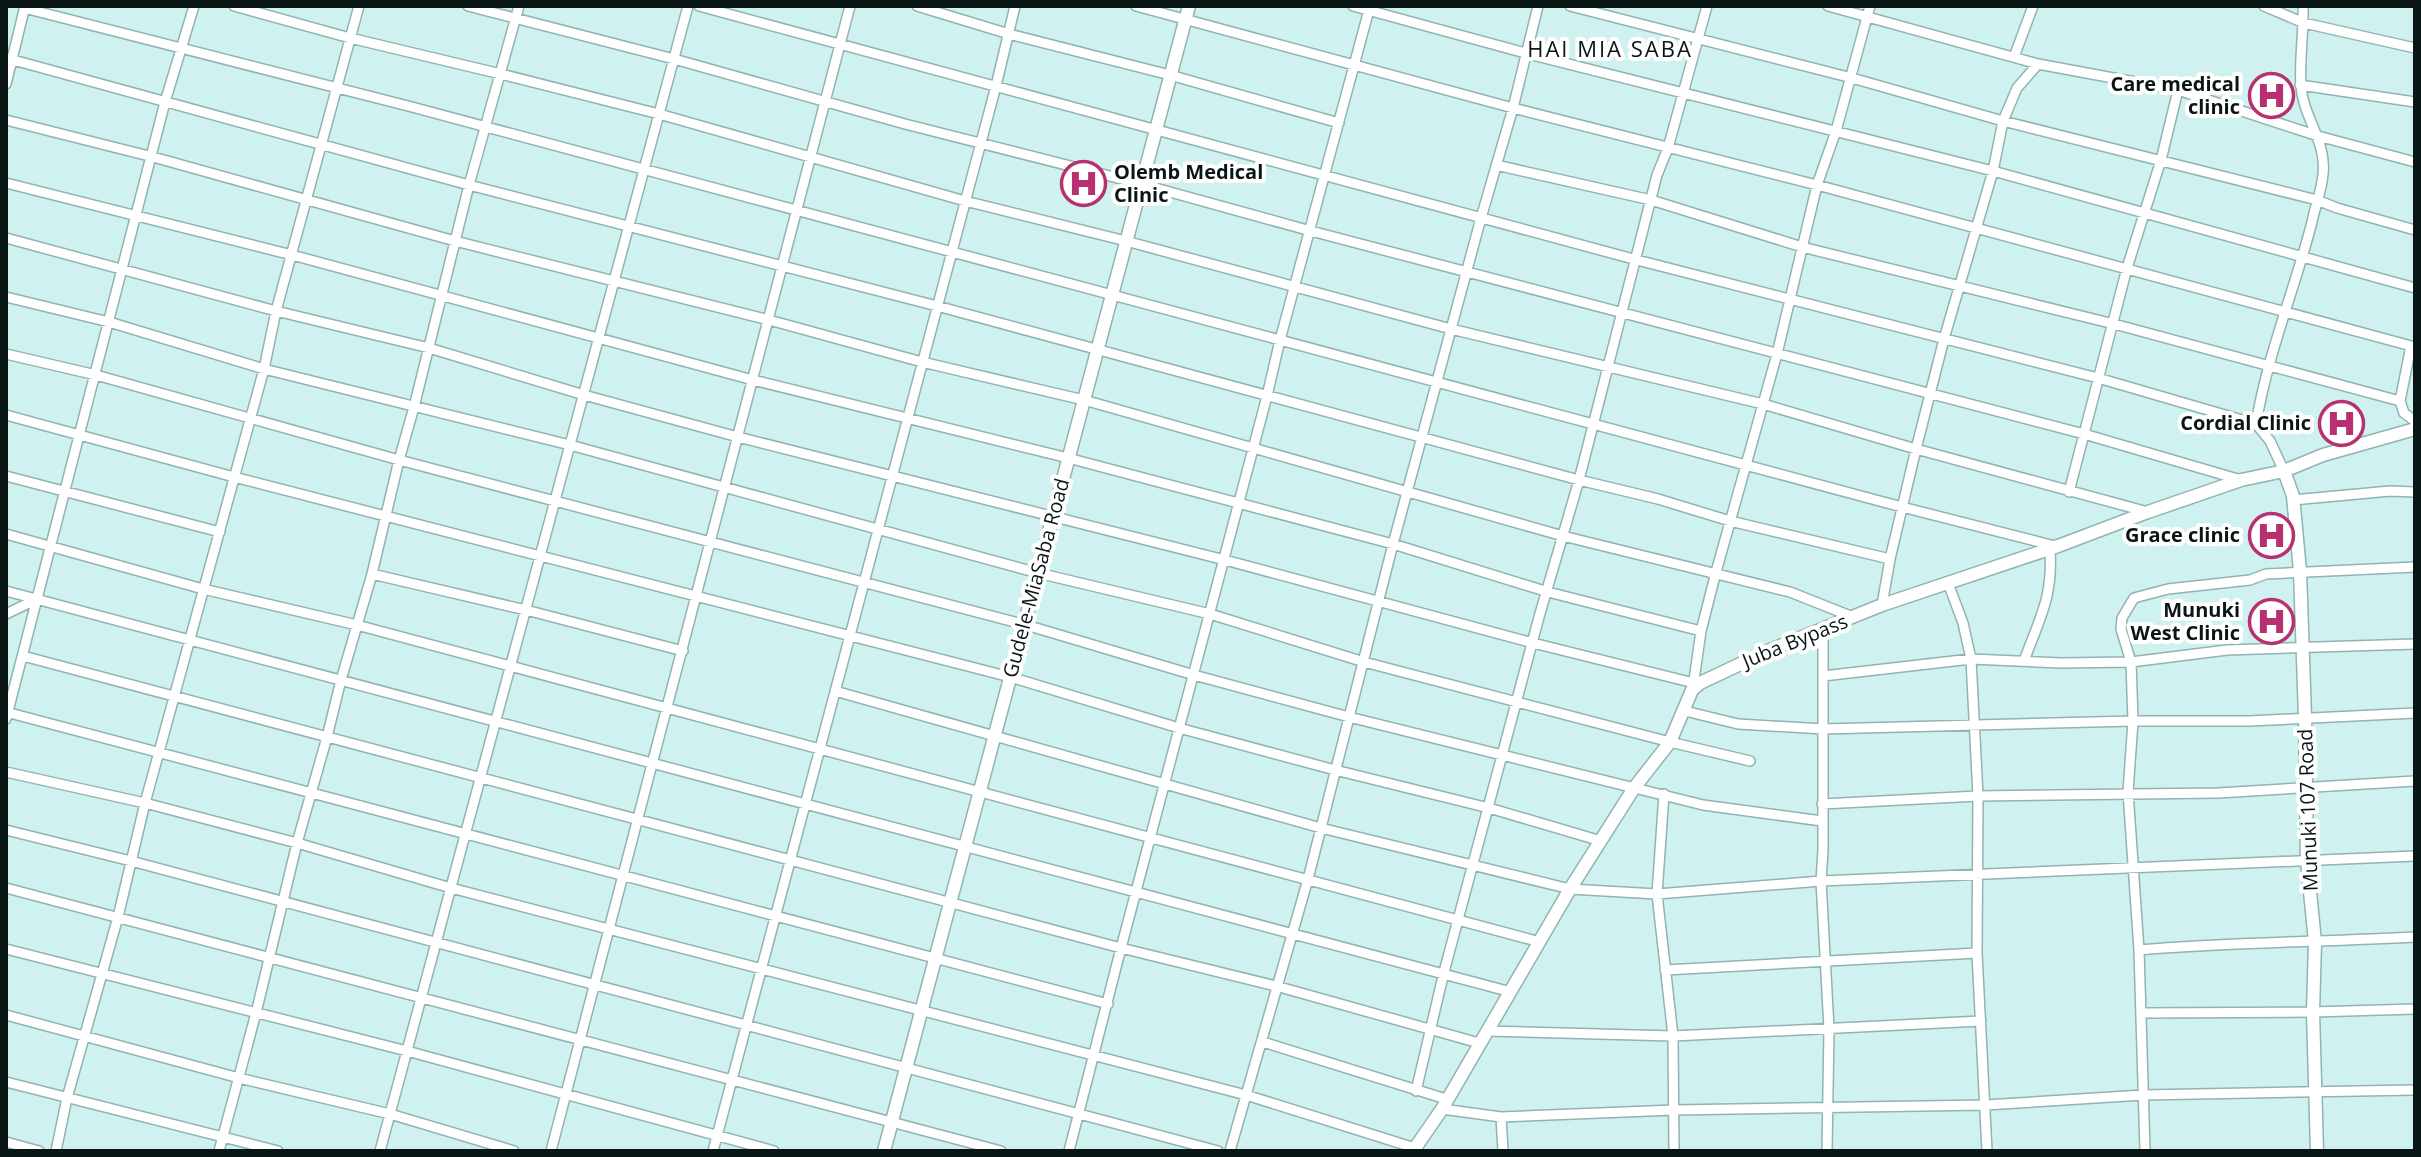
<svg xmlns="http://www.w3.org/2000/svg" width="2421" height="1157" font-family="'Open Sans',sans-serif">
	<style>
		.lines { fill: none; stroke-linecap: round; stroke-linejoin: round }
		.street-casing { stroke: #91b3b1; stroke-width: 12 }
		.secondary-casing { stroke: #91b3b1; stroke-width: 15 }
		.street { stroke: #fff; stroke-width: 9 }
		.secondary { stroke: #fff; stroke-width: 12 }
		.labels { text-anchor: middle; stroke-width: 8; stroke-linejoin: round; paint-order: stroke }
		.poi-label { font-size: 20px; font-weight: bold; fill: #091615; stroke: #fff; text-anchor: end }
		.street-label { font-size: 20px; fill: #091615; stroke: #fff }
		.neighbourhood-label { font-size: 22px; letter-spacing: 2px; fill: #091615; stroke: #fff }
	</style>
	<rect width="100%" height="100%" fill="#cff2f0"/>
	<g class="lines">
		<defs>
			<path id="street" d="M234,6L350,38L501,74L659,114L965,201L1126,241L1451,329L1763,404L1916,449L2148,512
				M468,6L674,59L905,124L1141,184L1311,231L2084,434L2241,480
				M699,6L1637,260L2098,378L2256,424
				M917,6L1009,34L1170,75L1339,123
				M1136,6L1513,108L1817,185L2415,347
				M1353,6L1525,53L1993,171L2415,288
				M1570,6L1852,78L2003,121L2317,200L2337,208L2415,230
				M1828,6L2038,64L2178,90L2318,136L2415,162
				M2264,6L2304,23L2415,48
				M24,8L412,107L1902,507L2055,546
				M2014,57L2033,6
				M6,58L469,185L937,306L1579,480L1658,499L1730,521L1890,559
				M6,84L25,6
				M2300,85L2415,102
				M6,120L153,157L455,241L769,320L922,362L1084,400L1563,536L1790,592L1853,617
				M1496,165L1651,200L1802,247L2114,324L2400,401L2404,413L2415,421
				M6,183L292,255L753,380L1068,458L1393,544L1548,592L1701,631
				M6,238L276,311L429,348L584,395L738,437L1225,560L1533,643L1694,683
				M6,297L109,322L264,369L570,445L1038,573L1210,614L1364,662L1670,742L1750,761
				M6,354L96,375L399,460L1026,625L1194,675L1349,717L1703,805L1822,821
				M2400,401L2411,346
				M6,415L234,477L1010,677L1179,728L1335,770L1489,808L1601,841
				M2284,471L2270,441L2256,424C2267,356 2295,288 2312,222C2315,206 2322,190 2323,174C2327,142 2303,117 2301,86C2299,60 2304,33 2303,6
				M6,476L220,532
				M2069,492L2127,268L2161,160L2178,90
				M2293,500L2390,491L2415,492
				M6,534L203,589L357,625L1540,942
				M372,574L526,610L683,651
				M1948,583L1963,623L1971,659L1978,796L1977,953L1987,1151
				M6,591L1511,992
				M1882,605L1890,559L1916,449L1944,339L1993,171L2003,121L2017,88L2038,64
				M6,614L37,599
				M1823,628V850L1821,881L1829,1029L1827,1151
				M23,656L1121,948L1276,986L1479,1043
				M2024,661C2040,617 2053,598 2050,549
				M1823,676L1971,659L2061,663L2131,662L2227,650L2415,644
				M1693,687L1701,631L1716,572L1777,354L1817,185L1836,131L1870,6
				M835,691L1321,828L1570,889L1657,894L1821,881L2415,856
				M1685,711L1738,724L1823,729L2133,721H2249L2415,713
				M6,712L1108,1004
				M6,719L165,102L194,6
				M6,772L145,803L297,843L451,888L1246,1095L1415,1148
				M1664,794L1657,894L1673,1036L1674,1151
				M1822,804L1978,796L2218,793L2415,781
				M6,830L131,861L1218,1151
				M6,888L1001,1151
				M6,949L407,1051L774,1151
				M2139,950C2231,942 2323,942 2415,937
				M1665,970L1977,953
				M2141,1013L2313,1012L2415,1009
				M6,1015L239,1078L390,1114L514,1151
				M1486,1031L1673,1036L1981,1021
				M1263,1042L1446,1099
				M6,1082L278,1151
				M1416,1091L1444,972L1539,617L1579,480L1657,175L1668,148L1707,6
				M1442,1109L1501,1117L1674,1110L1986,1105L2143,1095L2415,1090
				M1501,1117L1503,1151
				M6,1142L39,1151
				M56,1151L67,1098L118,917L145,803L264,369L276,311L359,6
				M219,1151L256,1013L297,843L327,737L341,680L372,574L399,460L414,407L469,185L519,6
				M380,1151L688,6
				M551,1151L850,6
				M713,1151L996,86L1015,6
				M1069,1151L1121,948L1267,396L1280,340L1370,6
				M1230,1151L1308,879L1393,544L1481,218L1513,108L1538,6
				M2145,1151L2139,950L2128,792L2133,721L2131,662L2121,629L2122,618L2134,598L2168,589L2250,580L2266,574L2415,567"/>
			<path id="secondary" d="M2284,471L2293,496L2300,571L2305,717L2307,861L2315,942L2313,1012L2317,1151
				M884,1151L1189,6
				M1413,1151L1442,1109L1570,889L1634,788L1670,742L1692,690L1700,683L1770,650L1882,605L2058,546L2148,512L2241,480L2284,471L2323,455L2415,429"/>
		</defs>
		<!-- street casing -->
		<use href="#street" class="street-casing"/>
		<!-- secondary casing -->
		<use href="#secondary" class="secondary-casing"/>
		<!-- street -->
		<use href="#street" class="street"/>
		<!-- secondary -->
		<use href="#secondary" class="secondary"/>
	</g>
	<!-- icons -->
	<defs>
		<symbol id="hospital-ring" viewBox="-11 -11 22 22"><circle r="9.5" fill="#fff" stroke="#b8306f" stroke-width="1.5"/><path d="M-5-5h3v3.5h4V-5h3V5h-3V1.5h-4V5h-3Z" fill="#b8306f"/></symbol>
	</defs>
	<g fill-rule="evenodd">
		<use href="#hospital-ring" x="2246" y="70" width="51" height="51"/>
		<use href="#hospital-ring" x="1058" y="158" width="51" height="51"/>
		<use href="#hospital-ring" x="2316" y="398" width="51" height="51"/>
		<use href="#hospital-ring" x="2246" y="510" width="51" height="51"/>
		<use href="#hospital-ring" x="2246" y="596" width="51" height="51"/>
	</g>
	<g class="labels">
		<!-- poi labels -->
		<g class="poi-label">
			<text x="2240" y="91">Care medical<tspan x="2240" dy="23">clinic</tspan></text>
			<text x="1114" y="179" text-anchor="start">Olemb Medical<tspan x="1114" dy="23">Clinic</tspan></text>
			<text x="2311" y="430">Cordial Clinic</text>
			<text x="2240" y="542">Grace clinic</text>
			<text x="2240" y="617">Munuki<tspan x="2240" dy="23">West Clinic</tspan></text>
		</g>
		<!-- street labels -->
		<g class="street-label">
			<text transform="translate(1036 578) rotate(-75)" y="7">Gudele-MiaSaba Road</text>
			<text transform="translate(1795 641) rotate(-22)" y="7">Juba Bypass</text>
			<text transform="translate(2308 810) rotate(-92)" y="7">Munuki 107 Road</text>
		</g>
		<!-- neighbourhood labels -->
		<g class="neighbourhood-label">
			<text x="1610" y="57">HAI MIA SABA</text>
		</g>
	</g>
	<!-- border -->
	<rect width="2421" height="1157" fill="none" stroke="#091615" stroke-width="16"/>
</svg>
